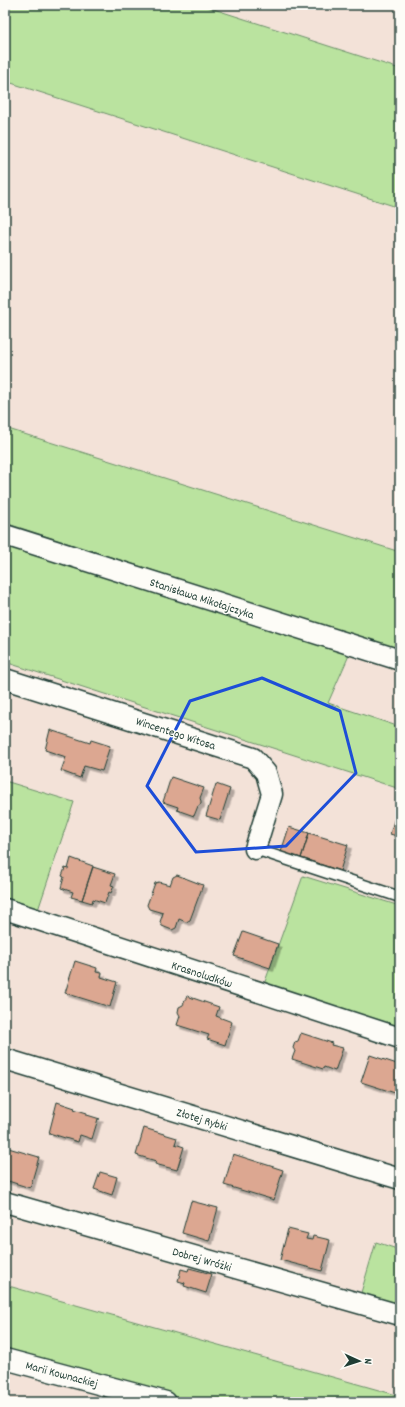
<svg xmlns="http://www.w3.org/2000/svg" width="405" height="1407" font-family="Dekko,sans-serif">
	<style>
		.green { fill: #bae39f; stroke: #6c906a }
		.building { fill: #dca791; stroke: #1f3d34; filter: url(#shadow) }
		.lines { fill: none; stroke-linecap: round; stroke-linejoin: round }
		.lane-casing { stroke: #1f3d34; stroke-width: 13 }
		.street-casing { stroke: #1f3d34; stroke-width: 23 }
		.lane { stroke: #fdfcf7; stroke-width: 10 }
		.street { stroke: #fdfcf7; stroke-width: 20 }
		.marked { fill: none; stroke: #1d4ed8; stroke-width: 3; stroke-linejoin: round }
		.labels { text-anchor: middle; stroke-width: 3; stroke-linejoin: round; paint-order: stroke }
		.street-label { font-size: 12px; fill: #1f3d34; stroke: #fdfcf7 }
	</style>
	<defs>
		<filter id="shadow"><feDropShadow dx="3.5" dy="3.5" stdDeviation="0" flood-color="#0004"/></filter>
	</defs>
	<rect width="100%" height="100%" fill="#f3e2d8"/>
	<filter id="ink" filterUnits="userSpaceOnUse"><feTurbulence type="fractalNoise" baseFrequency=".025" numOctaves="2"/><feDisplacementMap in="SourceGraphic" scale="8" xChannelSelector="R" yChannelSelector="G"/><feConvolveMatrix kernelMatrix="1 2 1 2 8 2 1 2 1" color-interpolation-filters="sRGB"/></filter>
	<g filter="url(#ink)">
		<!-- green -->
		<path class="green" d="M5,5H201L400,69V208L5,81Z
			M5,428L400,552V650L5,523Z
			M5,544L350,653L328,703L400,727V789L5,662Z
			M5,781L74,802L37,913L5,902Z
			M303,876L400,906V1035L262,990Z
			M376,1242L400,1250V1308L360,1296Z
			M5,1285L400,1396V1402H195L5,1351Z"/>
		<!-- building -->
		<path class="building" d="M50,730L90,743L91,740L110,746L102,771L84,766L80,778L61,771L66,757L45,750Z
			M171,777L204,788L200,798L201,801V804L198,806L194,816L177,810L178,807L163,802Z
			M216,784L230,789L220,820L206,816Z
			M399,804H400V837L390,834Z
			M289,827L309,833L301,858L281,852Z
			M309,833L348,845L340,871L301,858Z
			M71,858L93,866L82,900L71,897L73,892L61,888L64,877L62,876L65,868L68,869Z
			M93,867L115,874L111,885L114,886L111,893L109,892L105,903L93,899L92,903L82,900Z
			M177,875L203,885L190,920L186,922L179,919L176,928L172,930L162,926L160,922L163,913L149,909L147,905L155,883L159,882L170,885L173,877Z
			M243,932L278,944L270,968L234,956Z
			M75,961L97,968L96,972L102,973L101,977L117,982L110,1007L65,993Z
			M187,996L219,1007L216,1016L232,1022L225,1045L207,1039L209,1035L177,1025L180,1016L178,1012L179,1007L183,1005Z
			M301,1033L332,1043L331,1045L343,1048L335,1071L324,1067L323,1069L292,1059L295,1051L293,1048L295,1042L298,1041Z
			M370,1055L400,1065V1078L395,1093L361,1082Z
			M57,1102L75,1108L74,1109L87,1113V1115L100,1119H98L92,1139L80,1135L78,1142L49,1133Z
			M144,1128L177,1138L175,1144L184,1147L177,1170L155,1164L156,1161L136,1155Z
			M5,1147L39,1157L30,1188L5,1180Z
			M233,1154L283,1170L274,1200L224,1185Z
			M100,1172L117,1177L112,1195L94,1189Z
			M191,1201L218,1208L209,1241L182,1233Z
			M288,1229L308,1234L306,1239L312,1240L313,1236L330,1240L322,1271L280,1260Z
			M189,1268L212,1274L206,1293L184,1286L185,1283L178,1281L181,1269L188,1271Z"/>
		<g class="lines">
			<defs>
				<path id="lane" d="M255,849L400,897"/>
				<path id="street" d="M5,535L400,660
					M5,679L253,758L266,773L272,794L255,849
					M5,909L400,1038
					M5,1059L400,1179
					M5,1202L400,1315
					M5,1359L166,1402"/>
			</defs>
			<!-- lane casing -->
			<use href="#lane" class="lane-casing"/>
			<!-- street casing -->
			<use href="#street" class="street-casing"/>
			<!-- lane -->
			<use href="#lane" class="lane"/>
			<!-- street -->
			<use href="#street" class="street"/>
		</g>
	</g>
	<!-- marked area -->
	<path class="marked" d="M262,678L340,711L356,773L286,846L196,852L147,786L190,701Z"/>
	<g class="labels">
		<!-- street labels -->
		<g class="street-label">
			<text transform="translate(202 598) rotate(18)" y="4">Stanisława Mikołajczyka</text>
			<text transform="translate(176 733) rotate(18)" y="4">Wincentego Witosa</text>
			<text transform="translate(202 974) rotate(18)" y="4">Krasnoludków</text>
			<text transform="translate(202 1119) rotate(17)" y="4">Złotej Rybki</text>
			<text transform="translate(202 1259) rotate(16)" y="4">Dobrej Wróżki</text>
			<text transform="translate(62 1374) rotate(15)" y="4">Marii Kownackiej</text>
		</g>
	</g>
	<!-- margin -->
	<rect width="405" height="1407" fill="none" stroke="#fdfcf7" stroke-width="20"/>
	<rect x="10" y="10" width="385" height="1387" fill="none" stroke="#1f3d34" stroke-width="1.5" filter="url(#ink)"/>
	<!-- north arrow -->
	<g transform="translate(359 1361) rotate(93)" stroke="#fdfcf7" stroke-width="3" paint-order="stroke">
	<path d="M0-3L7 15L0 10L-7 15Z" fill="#1f3d34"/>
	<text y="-6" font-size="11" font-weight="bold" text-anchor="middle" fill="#1f3d34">N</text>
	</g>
</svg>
